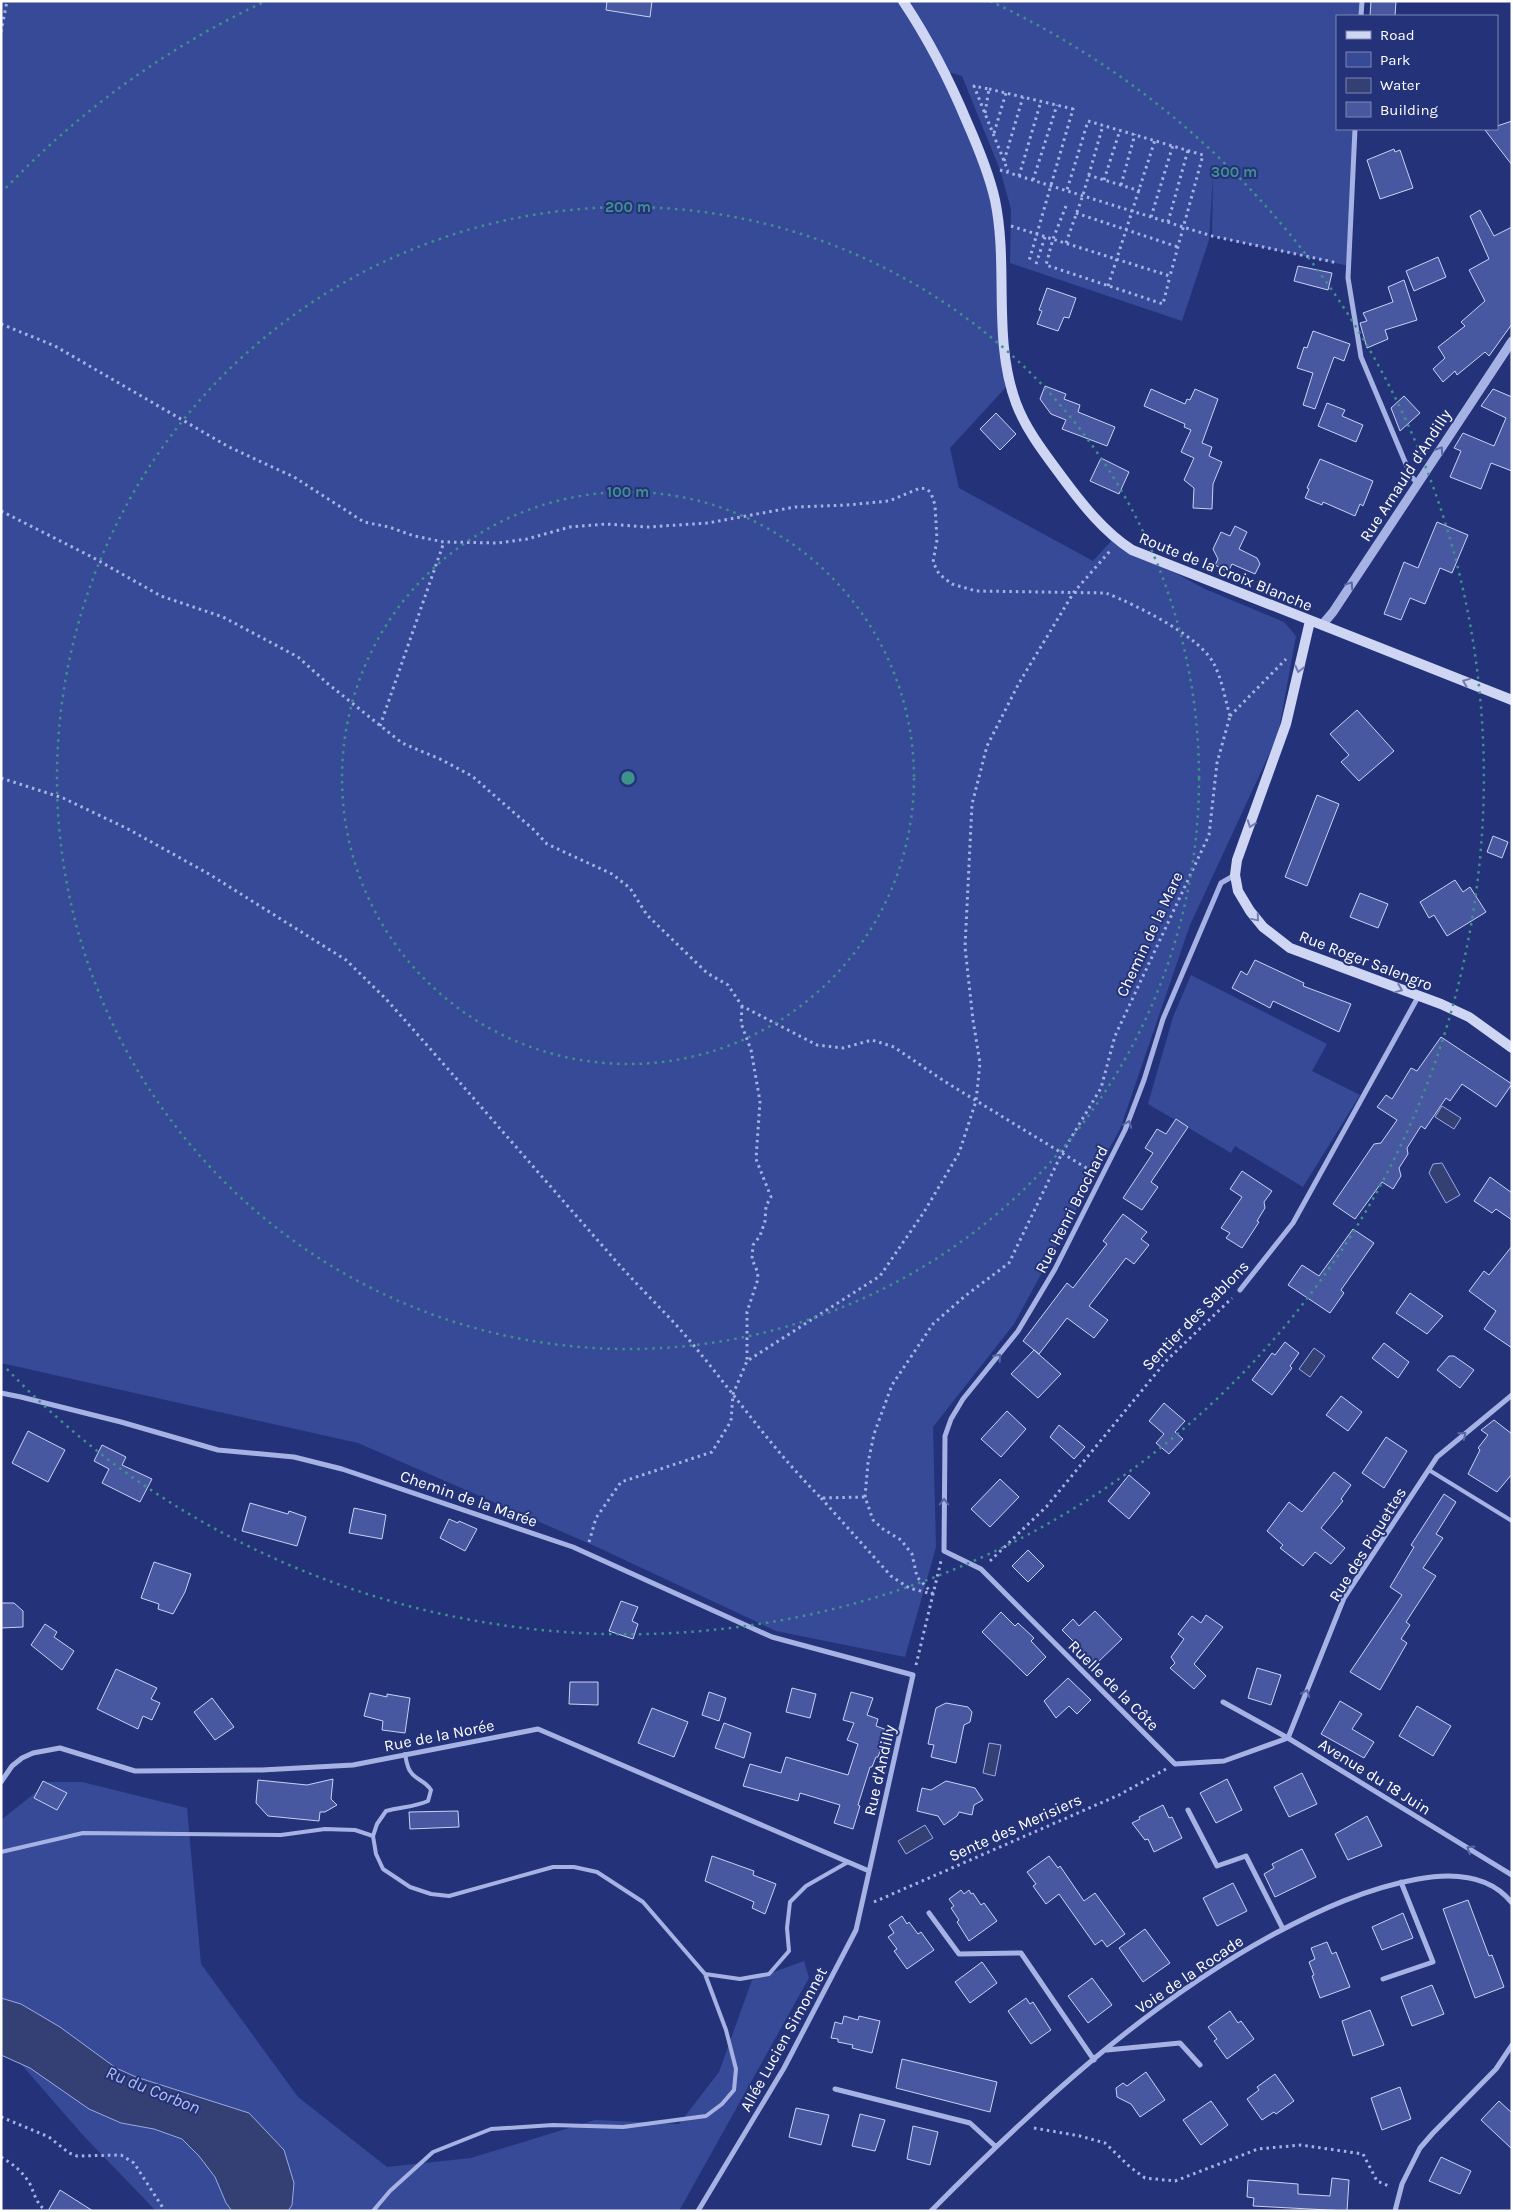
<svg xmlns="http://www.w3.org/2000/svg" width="1513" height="2212" font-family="Karla,sans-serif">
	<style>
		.green { fill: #374a97 }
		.water { fill: #344073; stroke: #9aaae5 }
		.building { fill: #4858a0; stroke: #c9d1f3 }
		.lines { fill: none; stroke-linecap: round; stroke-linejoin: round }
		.path { stroke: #a6b2e4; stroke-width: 3; stroke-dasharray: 2.5 4; stroke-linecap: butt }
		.service { stroke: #a6b2e4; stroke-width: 4 }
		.minor { stroke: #a6b2e4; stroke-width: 5 }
		.tertiary { stroke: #a6b2e4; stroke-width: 9 }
		.secondary { stroke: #cfd6f4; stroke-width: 10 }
		.oneway { stroke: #5866a4 }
		.oneway2 { stroke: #717cb0 }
		.ring { fill: none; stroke: #3f918b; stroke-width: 2.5; stroke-dasharray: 2.5 5 }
		.labels { text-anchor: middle; stroke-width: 4; stroke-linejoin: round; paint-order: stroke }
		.street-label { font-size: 16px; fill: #fff; stroke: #243379 }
		.water-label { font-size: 18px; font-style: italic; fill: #b1bdec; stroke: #243379 }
		.centre { fill: #3f918b; stroke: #243379; stroke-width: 2.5 }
		.ring-label { font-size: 15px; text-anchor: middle; font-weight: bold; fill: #3f918b; stroke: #243379; stroke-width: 4; stroke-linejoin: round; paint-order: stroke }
	</style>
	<rect width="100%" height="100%" fill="#243379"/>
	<!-- green -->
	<path class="green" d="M1,1H1362V16H1337V129H1356L1349,266L1212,236L1213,174L1209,240L1182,321L1010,263L1011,209L1000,170L962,76L948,72L995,205L1008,385L950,448L959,488L1093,561L1113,539L1205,589L1284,622L1296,636L1278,735L1190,925L1120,1129L1014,1324L933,1427L936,1547L905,1657L776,1631L597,1547L358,1443L1,1363Z
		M1191,975L1327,1044L1312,1071L1360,1095L1303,1187L1235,1146L1231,1153L1148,1104L1173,1017Z
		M49,1782H82L187,1808L201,1964L298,2097L387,2167L471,2158L595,2120L679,2124L719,2072L752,1980L804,1961L809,1978L679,2211H156L81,2133L1,2041V1820Z"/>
	<!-- water -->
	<path class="water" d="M1442,1106L1461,1118L1454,1129L1435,1117Z
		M1442,1163L1460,1195L1446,1203L1429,1173L1433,1164Z
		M1314,1348L1325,1356L1310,1377L1299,1369Z
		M989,1743L1001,1745L995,1776L983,1773Z
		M925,1825L933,1838L906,1854L898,1841Z
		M1,1998L21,2004L60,2027L116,2068L136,2077L249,2113L284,2150L294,2183L292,2205L288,2211H232L226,2203L215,2177L199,2156L182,2139L154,2129L121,2123L89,2109L30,2068L1,2055Z"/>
	<!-- building -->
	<path class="building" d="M607,1H652L650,17L606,10Z
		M1371,1H1396L1395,16H1370Z
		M1512,121V165L1485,130L1497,129V126Z
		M1394,149L1395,152L1400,150L1413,188L1380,199L1367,160Z
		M1480,210L1494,236L1512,227V324L1489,356L1485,352L1457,375L1455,371L1443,382L1433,369L1445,358L1438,347L1465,326L1461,322L1485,301L1469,270L1489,259L1470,216Z
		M1438,257L1446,277L1414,291L1406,271Z
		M1298,266L1332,273L1328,290L1294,281Z
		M1404,280L1417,320L1385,330L1388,339L1367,348L1360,323L1367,321L1363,313L1393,302L1388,287Z
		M1047,288L1076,298L1069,318L1064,317L1058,331L1037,324L1042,311L1039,310Z
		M1313,331L1350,344L1344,361L1334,357L1315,409L1303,405L1313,373L1297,368L1304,347L1307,348Z
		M1045,386L1066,394L1064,399L1080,405L1078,412L1115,427L1107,446L1062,429L1066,420L1051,414L1040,399Z
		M1151,389L1185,404L1187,399L1190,400L1195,389L1218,399L1202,443L1212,447L1209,456L1222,462L1213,484L1212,509L1193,508L1194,488L1184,480L1194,458L1181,452L1191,430L1184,427L1185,424L1144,406Z
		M1493,389L1512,397V471L1491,463L1481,489L1450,477L1461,451L1454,448L1463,433L1494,446L1506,418L1481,406Z
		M1404,396L1420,413L1400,431L1391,408Z
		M1327,403L1345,410L1342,416L1363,425L1356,442L1318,426Z
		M996,413L1016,434L1000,450L980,429Z
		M1101,458L1129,472L1119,494L1090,481Z
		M1320,459L1373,481L1363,506L1360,504L1355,516L1323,502L1322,505L1305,498L1309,489L1307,488Z
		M1437,522L1468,535L1452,573L1440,568L1425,604L1410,598L1401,620L1384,614L1404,562L1418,568Z
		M1235,526L1247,532L1239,549L1257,558L1260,564L1255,574L1232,564L1228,572L1215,565L1218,559L1213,549L1221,532L1230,536Z
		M1357,710L1394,751L1359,781L1341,762L1349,755L1330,734Z
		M1317,795L1339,804L1307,886L1285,877Z
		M1493,836L1508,842L1502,858L1487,852Z
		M1455,880L1463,892L1470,887L1486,912L1447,936L1434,915L1429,918L1420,902Z
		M1360,893L1388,904L1378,928L1350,917Z
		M1255,960L1304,983L1303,986L1351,1004L1339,1032L1273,1001L1270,1008L1232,988L1241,971L1247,975Z
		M1441,1037L1512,1084L1496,1107L1462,1084L1450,1101L1446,1098L1425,1129L1421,1126L1407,1148L1408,1154L1399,1168L1401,1176L1393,1189L1382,1182L1355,1219L1333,1204L1374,1144L1381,1143L1397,1120L1377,1107L1386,1095L1392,1099L1411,1068L1417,1071Z
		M1176,1119L1188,1127L1151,1182L1158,1187L1142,1210L1123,1198L1153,1153L1145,1148L1157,1129L1166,1134Z
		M1242,1171L1272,1191L1264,1202L1265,1208L1257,1221L1259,1222L1242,1248L1226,1238L1230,1233L1221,1228L1242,1197L1230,1189Z
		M1490,1177L1512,1193V1220L1496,1209L1492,1213L1474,1201Z
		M1123,1214L1147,1232L1141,1239L1149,1245L1134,1264L1126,1258L1089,1306L1108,1320L1094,1338L1067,1318L1039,1354L1023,1341L1067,1283L1073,1288L1107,1244L1103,1241Z
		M1353,1229L1374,1243L1341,1290L1344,1293L1330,1313L1288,1285L1302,1265L1319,1276Z
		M1512,1246V1348L1484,1329L1496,1311L1469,1291L1484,1271L1489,1275Z
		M1410,1293L1443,1316L1427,1334L1396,1313Z
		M1285,1342L1299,1353L1290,1366L1292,1368L1272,1395L1252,1380L1272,1353L1275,1355Z
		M1384,1343L1409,1362L1398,1378L1372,1358Z
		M1034,1350L1061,1374L1038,1398L1011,1374Z
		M1449,1356H1454L1474,1370L1460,1388L1437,1370Z
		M1341,1396L1362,1412L1348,1431L1326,1415Z
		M1164,1403L1185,1421L1175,1432L1183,1439L1169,1454L1156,1443L1164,1434L1149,1421Z
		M1007,1411L1026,1429L1001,1457L981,1439Z
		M1494,1420L1512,1434V1474L1497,1492L1468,1474L1480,1450L1478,1448L1488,1435L1481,1430Z
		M1059,1425L1085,1447L1074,1459L1050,1437Z
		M28,1431L65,1450L48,1482L12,1463Z
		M1386,1437L1407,1451L1384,1488L1362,1473Z
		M102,1445L126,1457L122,1465L152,1479L140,1502L102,1483L109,1469L94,1461Z
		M1334,1472L1351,1485L1341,1499L1343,1501L1321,1528L1345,1548L1331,1564L1315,1552L1303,1566L1280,1548L1283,1545L1267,1531L1289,1502L1302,1512Z
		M1129,1475L1150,1493L1129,1519L1108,1501Z
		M1000,1479L1019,1497L990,1527L971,1509Z
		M1444,1494L1456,1502L1436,1534L1443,1538L1423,1568L1436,1576L1406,1622L1410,1625L1401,1639L1407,1643L1380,1690L1350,1672L1402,1595L1390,1587L1414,1547L1411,1545Z
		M250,1503L288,1514L289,1511L306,1517L297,1546L242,1531Z
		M354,1508L386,1515L382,1539L349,1533Z
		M449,1519L458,1523L459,1521L477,1529L465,1551L440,1538Z
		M1028,1550L1044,1566L1028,1582L1012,1566Z
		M154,1562L191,1574L185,1592L173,1614L158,1609L159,1604L141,1598Z
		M621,1601L638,1607L632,1621L638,1624L633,1639L609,1631Z
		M1,1603H14L23,1611V1627L1,1628Z
		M1095,1611L1122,1639L1096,1664L1062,1630L1073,1619L1079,1626Z
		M1001,1612L1015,1626L1018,1623L1034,1638L1031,1641L1046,1657L1027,1676L982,1632Z
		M1206,1615L1223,1627L1194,1664L1206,1676L1194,1689L1170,1668L1175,1663L1171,1657L1184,1639L1178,1634L1192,1616L1201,1623Z
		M45,1624L57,1632L54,1637L74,1651L62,1670L31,1645Z
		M1257,1668L1281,1675L1271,1705L1248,1698Z
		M116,1669L157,1688L151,1699L160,1703L152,1720L143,1716L138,1729L97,1709Z
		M1068,1678L1091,1700L1077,1714L1069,1706L1056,1718L1044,1701Z
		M570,1682H598V1705L569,1704Z
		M792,1688L816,1694L810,1718L786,1712Z
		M709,1692L726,1698L719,1721L702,1715Z
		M851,1692L873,1698L867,1715L878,1719L876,1726L887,1730L878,1757H876L872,1767H870L858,1805L860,1806L853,1829L834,1823L840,1805L800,1793L798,1801L743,1786L750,1764L781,1773L786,1757L848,1775L858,1744L847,1740L854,1723L843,1720Z
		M370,1693L387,1697V1694L410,1698L405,1733L382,1730L383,1721L364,1716Z
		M212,1698L234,1727L215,1740L194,1712Z
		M1340,1701L1362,1714L1352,1729L1374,1742L1364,1758L1321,1734Z
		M946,1703L968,1707L972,1712L970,1722L964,1725L956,1763L931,1757L934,1745L928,1744L936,1708Z
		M1417,1706L1451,1726L1433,1756L1399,1736Z
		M652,1708L688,1722L674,1757L638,1743Z
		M724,1723L751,1733L744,1758L715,1748Z
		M1302,1773L1317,1804L1289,1817L1274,1787Z
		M333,1779L331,1799L337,1805L325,1812H320L319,1821L268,1816L256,1803L258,1780L307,1785Z
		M1227,1779L1242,1810L1216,1823L1200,1793Z
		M43,1781L67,1793L57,1810L34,1798Z
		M946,1781L975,1788L983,1800L974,1805L972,1815L959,1812L957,1816L944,1825L938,1816L917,1811L922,1788L931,1790Z
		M1163,1805L1169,1818L1172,1817L1182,1838L1154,1852L1148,1839L1145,1840L1132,1823L1140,1819L1139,1817Z
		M458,1811L459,1827L410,1829L409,1812Z
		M1367,1816L1382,1846L1348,1860L1335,1834Z
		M1302,1849L1316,1877L1275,1897L1264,1874L1274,1868L1272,1864Z
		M712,1856L754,1871L753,1875L776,1884L765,1914L752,1908L754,1902L705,1881Z
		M1049,1856L1058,1868L1060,1866L1084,1901L1095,1893L1125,1934L1107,1947L1102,1940L1095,1945L1059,1894L1046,1904L1033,1886L1036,1884L1027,1872Z
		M1233,1883L1247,1911L1217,1926L1203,1898Z
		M961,1890L964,1894L969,1890L971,1894L973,1893L981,1905L984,1903L997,1921L969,1941L957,1922L959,1920L951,1908L954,1906L949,1899Z
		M1468,1900L1489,1956L1492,1955L1504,1987L1475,1998L1443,1909Z
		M1403,1913L1413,1938L1382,1950L1372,1927Z
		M902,1916L907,1924L909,1922L918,1934L921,1932L934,1950L907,1969L894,1951L897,1949L888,1937L894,1933L889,1925Z
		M1145,1929L1170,1963L1143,1982L1119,1948Z
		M1327,1942L1332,1954L1336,1952L1350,1987L1320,1998L1312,1976L1314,1975L1309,1962L1315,1959L1311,1948Z
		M982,1962L997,1983L970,2003L955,1982Z
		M1092,1978L1112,2005L1088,2023L1068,1996Z
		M1432,1985L1444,2014L1412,2026L1401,1997Z
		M1026,1998L1030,2004L1033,2002L1051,2030L1031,2044L1008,2011Z
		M1370,2010L1384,2045L1353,2056L1342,2021Z
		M1230,2011L1238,2023L1241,2021L1254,2039L1227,2059L1214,2041L1217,2039L1208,2027Z
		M844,2016L858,2020L859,2016L880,2021L872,2053L852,2048L853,2045L838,2042V2039L831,2038L835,2022L842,2024Z
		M902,2059L997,2082L990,2112L896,2088Z
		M1146,2072L1165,2100L1140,2117L1131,2104L1117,2097L1116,2088L1123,2083L1127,2086Z
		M1275,2074L1294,2101L1276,2114L1274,2112L1262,2120L1247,2099L1259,2090L1257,2087Z
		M1400,2087L1411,2119L1382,2130L1371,2098Z
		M1211,2101L1228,2125L1201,2145L1183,2120Z
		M1499,2101L1512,2113V2149L1481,2120Z
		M796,2108L829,2115L821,2145L789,2137Z
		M860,2114L885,2120L875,2151L852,2146Z
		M913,2126L938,2132L930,2165L907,2159Z
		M1441,2157L1471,2171L1460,2194L1429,2181Z
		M1332,2178L1349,2180L1347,2211L1253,2206L1254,2198L1247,2197L1248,2180L1298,2184V2194L1330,2196Z
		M60,2190L93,2211H48Z"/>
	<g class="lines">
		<!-- path -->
		<path class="path" d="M1,32L7,1
			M989,89L1073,109L1029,261
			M985,113L989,89L974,86C985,114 997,143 1008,171
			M994,133L1006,93
			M1004,161L1023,97
			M1000,170L1212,236L1338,263
			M1088,175L1140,191
			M1019,176L1041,101
			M1033,180L1057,105
			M1104,180L1120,130
			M1121,185L1135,134
			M1066,206L1053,239L1046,265L1163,304L1170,276
			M1076,213L1178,247
			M1151,217L1173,145
			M1168,222L1188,150
			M1011,226L1170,276L1203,155L1088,121L1067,190
			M1066,243L1083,195L1103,125
			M1036,264L1045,237
			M1108,286L1155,140
			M1,324L55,346L229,447L294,477L364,522L389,527L414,536L444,542L498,543L527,539L570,527L606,524L648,527L708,523L795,507L847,505L889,501L920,488L927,489L931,493L935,505L937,540L933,562L939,574L952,584L976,591L1106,593C1136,605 1200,636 1214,664C1222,679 1225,699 1230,716
			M1,511L92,557L161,596L223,617L298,657L327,683L402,743L440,759L472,776L534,830L547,844L612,874L630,888L647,915L707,973L728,985L742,1006L817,1045L843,1048L872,1040L894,1047L944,1081L1093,1172
			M1230,716L1286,659
			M380,726L444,542
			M1,778L63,798L128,829L209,874L346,960L386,999C461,1083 534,1168 608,1252C630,1278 655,1302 678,1327C727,1383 768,1445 821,1498L865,1497
			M742,1006L741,1023L751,1050L760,1101L756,1159L771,1197L766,1206L765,1221L760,1236L753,1245L752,1259L758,1273L757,1282L747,1312V1361
			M821,1498L891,1576L909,1588L932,1594
			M589,1542L596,1518L621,1482L712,1452L731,1421L733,1394L747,1361L880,1276L924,1212L959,1153L976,1101L980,1063L973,1020L965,947L972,804L987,746L1019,683L1074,592L1110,551
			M990,1561L1047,1506L1167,1360L1232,1298
			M933,1594L917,1577L912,1554L901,1540L883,1529L873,1520L865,1497L868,1463L874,1434L892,1385L933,1324L965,1296L1009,1263L1062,1153L1101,1088L1115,1036L1209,835L1217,763L1230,716
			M916,1665L941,1561
			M874,1902L1119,1795L1166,1769
			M1,2117L49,2137L69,2153L77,2156L121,2155L134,2163L165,2211
			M1034,2128L1080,2136L1105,2143L1130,2167L1145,2178L1175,2181L1258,2149L1301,2145L1363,2154L1377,2181L1391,2187
			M1,2157C13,2164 23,2172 30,2184C35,2195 36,2203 46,2211"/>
		<!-- service -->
		<path class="service" d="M1429,1470L1512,1521
			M1,1852L83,1833L281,1835L325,1829L355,1830L373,1836
			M705,1974L740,1979L769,1974L789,1951L787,1928L790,1902L806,1886L848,1862
			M373,2211L390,2191L433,2152L491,2129L553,2125L623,2127L706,2116L722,2104L734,2090L736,2069L726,2030L705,1974L643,1902L597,1872L574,1867H553L449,1896L431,1894L410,1887L383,1869L376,1854L373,1836L377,1824L386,1811C400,1807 415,1807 428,1801L431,1790C425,1780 415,1780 410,1771C407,1767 406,1759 405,1754"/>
		<!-- minor -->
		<path class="minor" d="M1361,16L1362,1
			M1355,129L1348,278L1361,357L1411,476L1418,484
			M1235,875L1221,883L1163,1019L1144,1080L1125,1130L1055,1269L1018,1331L963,1399L951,1419L945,1436L944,1551L981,1569L1175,1764L1224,1761L1288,1738
			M1240,1290L1293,1223L1418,997
			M1,1393L21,1397L121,1422L218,1450L294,1457L342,1469L573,1547L772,1637L913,1675L856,1930L784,2068L698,2211
			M1223,1702L1288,1738L1512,1875
			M1288,1738L1344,1598L1437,1457L1512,1395
			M1,1782L12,1766L22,1758L33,1753L60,1748L135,1771L262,1770L353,1765L538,1729L869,1871
			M1188,1810L1217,1866L1246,1856L1283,1929
			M929,1913L959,1954L1021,1953L1094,2060
			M1383,1979L1433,1962L1401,1882
			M1107,2050L1180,2043L1200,2065
			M835,2089L970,2123L995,2146
			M931,2211C1034,2107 1145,2004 1274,1934C1319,1910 1367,1888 1418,1879C1451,1873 1489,1874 1512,1903
			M1395,2211L1402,2184L1420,2148L1433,2133L1496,2069L1512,2045"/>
		<!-- tertiary -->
		<path class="tertiary" d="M1322,625L1333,612L1512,341"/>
		<!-- secondary -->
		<path class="secondary" d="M903,1C929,40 949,79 967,122C978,147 989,173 995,200C1009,267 992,338 1016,403C1026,430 1045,454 1062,477C1082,504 1104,532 1132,550L1512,700
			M1310,621L1286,724L1237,860L1235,875L1238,891L1250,911L1263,927L1290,948L1441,1004L1469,1017L1512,1048"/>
	</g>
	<!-- one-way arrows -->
	<defs><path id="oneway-chevron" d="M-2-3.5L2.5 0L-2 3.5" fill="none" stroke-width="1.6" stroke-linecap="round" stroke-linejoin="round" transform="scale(1.25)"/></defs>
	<g class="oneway">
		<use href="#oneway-chevron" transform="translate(1440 450) rotate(-57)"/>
		<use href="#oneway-chevron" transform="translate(1350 585) rotate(-56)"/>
		<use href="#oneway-chevron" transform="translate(1128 1124) rotate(-69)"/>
		<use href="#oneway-chevron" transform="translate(998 1357) rotate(-49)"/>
		<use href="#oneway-chevron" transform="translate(1463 1435) rotate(-40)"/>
		<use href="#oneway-chevron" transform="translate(944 1502) rotate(-90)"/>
		<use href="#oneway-chevron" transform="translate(1306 1693) rotate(-68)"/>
		<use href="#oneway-chevron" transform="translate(1470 1849) rotate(-148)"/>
	</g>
	<g class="oneway2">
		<use href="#oneway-chevron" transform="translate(1299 669) rotate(103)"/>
		<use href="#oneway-chevron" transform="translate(1466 682) rotate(-158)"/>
		<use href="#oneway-chevron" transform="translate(1251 824) rotate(110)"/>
		<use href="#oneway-chevron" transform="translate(1256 918) rotate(50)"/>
		<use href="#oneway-chevron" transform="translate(1399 989) rotate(22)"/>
	</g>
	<!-- distance rings -->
	<g class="ring">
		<circle cx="628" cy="778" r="286"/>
		<circle cx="628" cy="778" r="571"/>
		<path d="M6 188A857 857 0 0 1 266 1M990 1A857 857 0 1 1 6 1368"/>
	</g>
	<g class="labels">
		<!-- street labels -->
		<g class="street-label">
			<text transform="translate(1405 475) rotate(-57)" y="6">Rue Arnauld d'Andilly</text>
			<text transform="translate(1226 571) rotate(22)" y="6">Route de la Croix Blanche</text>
			<text transform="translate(1149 934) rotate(-65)" y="6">Chemin de la Mare</text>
			<text transform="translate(1366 960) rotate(21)" y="6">Rue Roger Salengro</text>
			<text transform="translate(1071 1209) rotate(-63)" y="6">Rue Henri Brochard</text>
			<text transform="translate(1195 1315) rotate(-46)" y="6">Sentier des Sablons</text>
			<text transform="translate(469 1498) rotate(19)" y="6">Chemin de la Marée</text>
			<text transform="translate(1367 1544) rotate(-58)" y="6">Rue des Piquettes</text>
			<text transform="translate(1114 1685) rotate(45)" y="6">Ruelle de la Côte</text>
			<text transform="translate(439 1735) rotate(-11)" y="6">Rue de la Norée</text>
			<text transform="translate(879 1770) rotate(-77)" y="6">Rue d'Andilly</text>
			<text transform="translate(1375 1776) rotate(32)" y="6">Avenue du 18 Juin</text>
			<text transform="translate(1015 1827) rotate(-24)" y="6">Sente des Merisiers</text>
			<text transform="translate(1189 1974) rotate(-34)" y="6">Voie de la Rocade</text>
			<text transform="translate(783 2039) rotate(-61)" y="6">Allée Lucien Simonnet</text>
		</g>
		<!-- water labels -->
		<g class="water-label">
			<text transform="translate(153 2090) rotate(22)" y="6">Ru du Corbon</text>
		</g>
	</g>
	<circle cx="628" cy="778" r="8" class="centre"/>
	<g class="ring-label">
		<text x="1234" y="177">300 m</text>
		<text x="628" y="212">200 m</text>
		<text x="628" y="497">100 m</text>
	</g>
	<!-- border -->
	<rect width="1513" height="2212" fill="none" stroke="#ffffff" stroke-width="5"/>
	<!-- legend -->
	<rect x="1336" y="15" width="162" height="115" fill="#243379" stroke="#7c85af"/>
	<rect x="1346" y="31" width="25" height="8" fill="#cfd6f4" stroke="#7c85af"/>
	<text x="1380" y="40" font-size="15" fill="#ffffff">Road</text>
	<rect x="1346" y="52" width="25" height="15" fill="#374a97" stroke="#7c85af"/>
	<text x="1380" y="65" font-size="15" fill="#ffffff">Park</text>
	<rect x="1346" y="78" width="25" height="15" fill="#344073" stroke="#7c85af"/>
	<text x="1380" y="90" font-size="15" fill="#ffffff">Water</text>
	<rect x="1346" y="102" width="25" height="15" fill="#4858a0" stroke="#7c85af"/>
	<text x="1380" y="115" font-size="15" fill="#ffffff">Building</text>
</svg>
